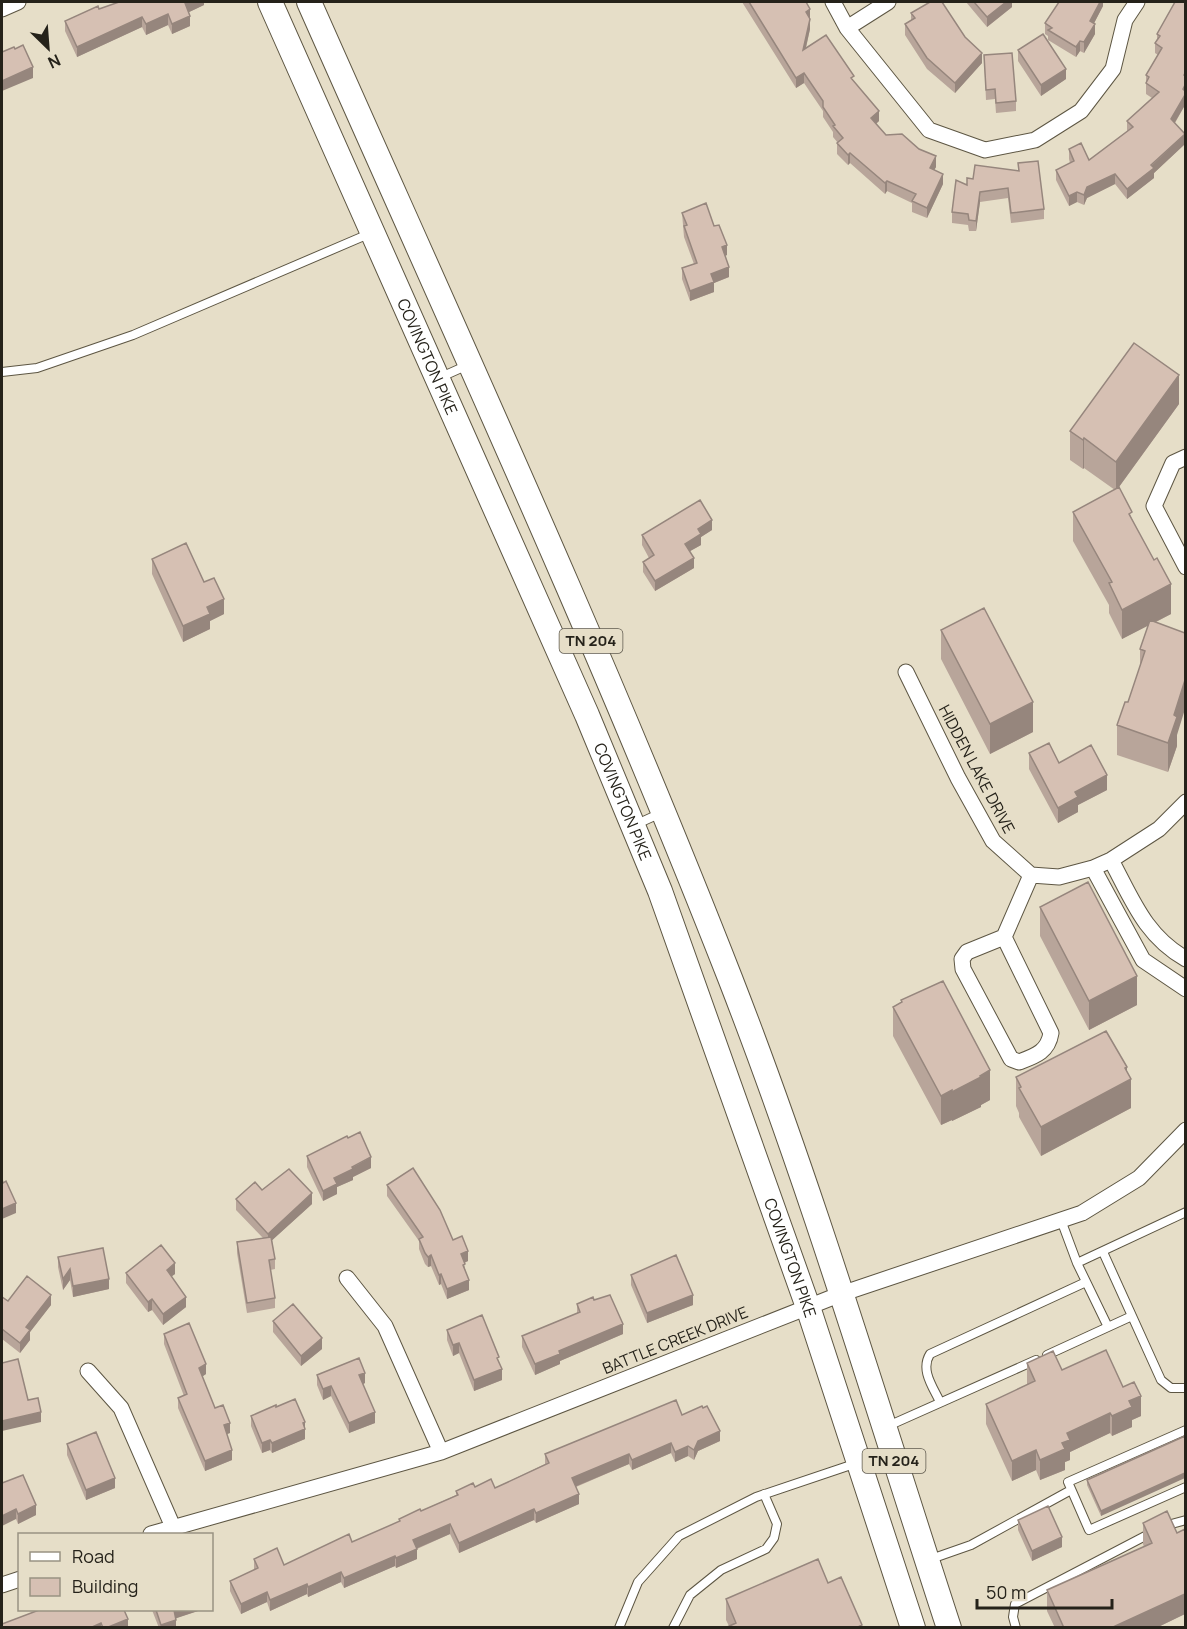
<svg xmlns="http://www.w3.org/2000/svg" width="1187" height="1629" font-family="Manrope,sans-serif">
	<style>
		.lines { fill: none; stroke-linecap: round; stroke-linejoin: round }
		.lane-casing { stroke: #5d5643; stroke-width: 10 }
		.street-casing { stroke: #5d5643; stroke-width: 17 }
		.primary-casing { stroke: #5d5643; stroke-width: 26 }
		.lane { stroke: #fff; stroke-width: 8 }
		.street { stroke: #fff; stroke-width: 15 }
		.primary { stroke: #fff; stroke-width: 24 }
		.wall { fill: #b8a59a }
		.shaded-wall { fill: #96867d }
		.building { fill: #d6c0b3; stroke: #96867d; stroke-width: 1.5 }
		.labels { text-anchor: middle; stroke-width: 4.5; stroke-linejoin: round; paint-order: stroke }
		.shield { fill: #e6dec8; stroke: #5f5a4e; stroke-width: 1.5 }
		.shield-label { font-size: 15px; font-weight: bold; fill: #25221a }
		.street-label { font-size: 16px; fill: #25221a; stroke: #e6dec8 }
	</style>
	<rect width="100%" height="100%" fill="#e6dec8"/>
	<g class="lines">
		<defs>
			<path id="lane" d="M2,372L37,368L133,335L371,233
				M441,377L468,365
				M637,824L661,813
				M1103,1252L1161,1380L1171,1388H1186
				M1077,1263L1186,1212
				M1108,1327L1132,1316
				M1047,1355L1108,1327L1077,1263L1061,1220
				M940,1402C933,1387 920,1370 930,1354L1086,1282
				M888,1426L1036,1360
				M1186,1430L1068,1482L1089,1530L1186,1487
				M1164,1526L1186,1520
				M931,1559L971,1545L1071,1490
				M619,1628L638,1582L679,1536L756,1497L854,1464
				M673,1628L690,1595L721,1570L766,1549L774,1538L777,1524L764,1494
				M1016,1628L1013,1617L1015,1604L1151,1533"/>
			<path id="street" d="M833,2L847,28L929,130L985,150L1035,140L1081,111L1113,69L1125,20L1137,2
				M2,9L18,2
				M847,28L888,2
				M1186,457L1173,463L1154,506L1186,567
				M906,672L958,778L993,841L1031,875L1059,877L1093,868L1111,860L1159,829L1186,802
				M1111,860C1132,899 1145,936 1186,959
				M1093,868L1143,960L1186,989
				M1004,937L967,952L962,959L963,969L1011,1059L1019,1062C1035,1056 1048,1052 1051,1033L1004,937L1031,875
				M347,1278L385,1326L441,1452
				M88,1371L121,1408L173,1527
				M151,1534L441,1452L841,1294L1082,1213L1139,1178L1186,1130
				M2,1585L20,1579"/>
			<g id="primary">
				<path id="s1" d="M270,2L587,715L660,891L808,1307L913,1628"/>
				<path d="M309,2C452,325 601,648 730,978C813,1191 878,1411 949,1628"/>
			</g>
		</defs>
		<!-- lane casing -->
		<use href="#lane" class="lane-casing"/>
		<!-- street casing -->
		<use href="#street" class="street-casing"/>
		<!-- primary casing -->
		<use href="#primary" class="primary-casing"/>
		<!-- lane -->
		<use href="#lane" class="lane"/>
		<!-- street -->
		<use href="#street" class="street"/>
		<!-- primary -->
		<use href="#primary" class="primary"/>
	</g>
	<!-- wall -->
	<path class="wall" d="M204,2V5L189,12L190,26L172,34L168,25L146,35L142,27L77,57L65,31V21L99,9Z
		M742,2H806L810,29L806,48L854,82L879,121L876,124L886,135L936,167L934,170L943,184L927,218L912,212V203L887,191L885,194L850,163L848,165L837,154V143H838L833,137V132L823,117V111L804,83L796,88Z
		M966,2H1012V7L987,27Z
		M1103,2V6L1094,23L1095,34L1084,53L1080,51L1076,57L1048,40V36L1045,34V23Z
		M1175,2L1185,105L1175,123L1185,144L1154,173V178L1127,199L1115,184L1087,198L1084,205L1077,202L1069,206L1056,180V170L1070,163L1069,159V149L1089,160L1127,131V121L1152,98L1146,94V75L1158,55L1155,53V43L1157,39V34Z
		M911,13L982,63L955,93L927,69L905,35V24L911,20Z
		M1018,50L1066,79L1041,96L1018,61Z
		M984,55L1016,101V111L996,113L995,99L986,100Z
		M1018,163L1044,209V219L1011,223L1008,198L980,202L976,231H969L968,225L952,223V212L967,185L973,179L1018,171Z
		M682,213L714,226L727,255L725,256L729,277L714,283V292L690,301L682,279V268L694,264L684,237Z
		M1179,404L1119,487L1171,614L1156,622L1177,735V746L1168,772L1117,755V725L1128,702L1140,666V649L1148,625L1122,639L1109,613V605L1073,541V512L1115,490L1084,468L1083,469L1070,460V431Z
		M712,530L701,537V545L690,551L694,568L655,591L643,572V562L649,558L642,545V535Z
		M152,559L204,582L224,614L210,621V629L183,642L152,574Z
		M941,630L1033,732L990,754L941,659Z
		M1029,753L1059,763L1107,790L1078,805V812L1058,823L1029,769Z
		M1040,907L1137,1005L1089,1030L1040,936Z
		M901,1000L990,1100L981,1105V1107L952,1121V1120L941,1125L893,1036V1007L901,1002Z
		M1127,1071L1131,1108L1041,1156L1019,1117V1113L1016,1106V1077Z
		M307,1156L371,1168L353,1177V1180L337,1187V1194L323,1201L307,1167Z
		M387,1185L453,1240L468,1261L464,1263L469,1290L447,1299L441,1284L439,1285L431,1266L428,1267L425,1264L419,1249V1241L387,1196Z
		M262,1190L312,1204L272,1240L275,1259V1269L270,1270L275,1298V1308L247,1313L237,1253V1242L263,1238L236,1210V1199Z
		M58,1257L109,1289L73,1297L70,1280L63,1290L58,1267Z
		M126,1273L175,1274L171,1276L186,1307L163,1325L152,1310L148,1312L126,1283Z
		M631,1275L693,1305L647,1323L631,1285Z
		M2,1297L8,1301L51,1305L30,1332V1340L20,1353L2,1339Z
		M594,1300L623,1334L560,1361V1364L535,1375L522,1347V1336L577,1313V1304Z
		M273,1321L322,1349L301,1366L273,1332Z
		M447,1330L502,1380L474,1391L459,1353L453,1356L447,1340Z
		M164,1334L206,1374L202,1376L215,1408L230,1433L227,1434L232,1460L205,1471L178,1408V1398L184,1396L164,1344Z
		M1027,1363L1062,1370L1123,1387L1141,1416L1132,1420V1427L1112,1436L1110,1433L1070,1452V1460L1065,1462V1470L1040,1480L1036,1470L1012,1481L986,1424V1404L1027,1385Z
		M317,1375L365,1383L363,1384L375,1423L349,1433L331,1396L323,1400L317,1385Z
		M276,1407L305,1427V1439L272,1453L270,1450L262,1453L251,1426V1416Z
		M682,1415L720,1441L698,1451L694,1460L688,1456L675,1462L671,1453L632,1470L629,1464L576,1487L579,1504L536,1523L534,1520L459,1553L450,1534L417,1549V1559L396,1568L395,1566L344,1588L341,1582L308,1597L307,1594L270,1611L267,1602L241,1614L230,1591V1581L254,1570V1559L284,1565L352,1542L399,1522V1519L421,1511L456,1495V1491L475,1487L495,1488L545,1464V1454Z
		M1185,1436L1101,1516L1087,1485V1480Z
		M67,1444L115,1488L86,1500L67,1455Z
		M2,1483L36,1515L18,1524Z
		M1018,1520L1062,1547L1032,1561L1018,1530Z
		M1143,1523L1177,1533L1185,1529V1614L1156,1628H1055L1047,1611V1590L1144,1547L1143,1544Z
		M828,1583L862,1628L729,1626L726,1620V1599Z
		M152,1610H201L176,1618V1628H159Z"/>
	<!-- shaded-wall -->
	<path class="shaded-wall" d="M189,2H204V5L185,14V3Z
		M1006,2H1012V7L987,27V17Z
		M1100,2H1103V6L1090,31V21Z
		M810,9V29L803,60L806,12Z
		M168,14V25L146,35V24Z
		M190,16V26L172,34V24Z
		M142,17V27L77,57V47Z
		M1095,24V34L1084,53V42Z
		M1080,41V51L1076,57V47Z
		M982,53V63L955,93V83Z
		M33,67V78L2,91V81Z
		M1066,69V79L1041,96V85Z
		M804,73V83L796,88V78Z
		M1185,85V105L1171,129V119Z
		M879,111V121L871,128V118Z
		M1185,134V144L1154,173V178L1127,199V189Z
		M850,153V163L848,165V155Z
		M936,156V167L930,178V168Z
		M943,174V184L927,218V208Z
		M1115,174V184L1087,198L1084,205V195L1087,187Z
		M887,181V191L885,194V183Z
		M980,192V202L976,231V221Z
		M1077,192V202L1069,206V196Z
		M727,245V255L722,257V247Z
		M729,267V277L714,283V292L690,301V291L711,274Z
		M1179,375V404L1116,491V462Z
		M1084,438V468L1083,469V440Z
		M712,520V530L701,537V545L685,554V544L698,529Z
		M694,558V568L655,591V581Z
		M1171,584V614L1122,639V610Z
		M224,599V614L210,621V629L183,642V626L207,607Z
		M1185,680V709L1177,735V746L1168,772V743L1174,715Z
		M1033,702V732L990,754V724Z
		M1107,775V790L1078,805V812L1058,823V808L1075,792Z
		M1137,976V1005L1089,1030V1001Z
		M1127,1067V1081L1131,1079V1108L1041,1156V1127Z
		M990,1070V1100L981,1105V1107L952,1121V1092Z
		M952,1090V1120L941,1125V1096Z
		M371,1157V1168L353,1177V1180L337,1187V1194L323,1201V1191L334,1178Z
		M312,1193V1204L268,1244V1234Z
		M16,1203V1213L2,1219V1209Z
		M468,1251V1261L461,1264V1254Z
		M431,1255V1266L428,1267V1257Z
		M175,1263V1274L167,1280V1270Z
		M70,1269V1280L63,1290V1279Z
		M441,1274V1284L439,1285V1275Z
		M109,1279V1289L73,1297V1286Z
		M469,1280V1290L447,1299V1289Z
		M51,1295V1305L30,1332V1340L20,1353V1343L26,1327Z
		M693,1295V1305L647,1323V1313Z
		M186,1297V1307L163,1325V1314Z
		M152,1299V1310L148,1312V1302Z
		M623,1324V1334L560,1361V1364L535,1375V1364L559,1351Z
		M322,1338V1349L301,1366V1356Z
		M459,1343V1353L453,1356V1345Z
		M206,1364V1374L199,1379V1368Z
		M502,1369V1380L474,1391V1380Z
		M365,1373V1383L359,1386V1375Z
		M331,1386V1396L323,1400V1389Z
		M1141,1396V1416L1132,1420V1427L1112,1436V1416L1129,1401Z
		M41,1412V1422L2,1431V1421Z
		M375,1412V1423L349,1433V1423Z
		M1110,1413V1433L1070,1452V1460L1065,1462V1470L1040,1480V1460L1062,1443L1067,1433Z
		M305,1422V1439L272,1453V1443Z
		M230,1423V1433L224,1435V1425Z
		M720,1431V1441L698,1451L694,1460V1450L698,1441Z
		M270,1440V1450L262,1453V1443Z
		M671,1443V1453L632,1470V1460Z
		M688,1446V1456L675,1462V1452Z
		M232,1450V1460L205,1471V1461Z
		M1036,1450V1470L1012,1481V1461Z
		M629,1454V1464L572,1488V1478Z
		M1185,1473V1478L1101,1516V1511Z
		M115,1478V1488L86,1500V1490Z
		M579,1494V1504L536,1523V1513Z
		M36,1505V1515L18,1524V1514Z
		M16,1509V1519L2,1526V1516Z
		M534,1509V1520L459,1553V1543Z
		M450,1524V1534L413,1550V1540Z
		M1062,1537V1547L1032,1561V1551Z
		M417,1549V1559L396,1568V1558Z
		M395,1556V1566L344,1588V1578Z
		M341,1572V1582L308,1597V1587Z
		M307,1584V1594L270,1611V1600Z
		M267,1592V1602L241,1614V1604Z
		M1185,1594V1614L1156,1628H1111Z
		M174,1610H201L174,1619Z
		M128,1619V1628H106Z
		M176,1620V1628H161V1625Z
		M101,1623V1628H90Z"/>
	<!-- building -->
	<path class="building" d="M119,2H189L185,3L190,16L172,24L168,14L146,24L142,17L77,47L65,21L98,6L99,9Z
		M749,2H806L810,9L806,12L810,19L803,50L826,35L854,76L851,78L879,111L871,118L886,135L902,134L919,149L936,156L930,168L943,174L927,208L912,201L916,194L887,181L885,183L850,153L848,155L837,143L843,138L833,126L835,125L823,107V101L804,73L796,78Z
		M930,2H942L965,37L982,53L955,83L927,58L905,24L915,18L911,13Z
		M974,2H1006L987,17Z
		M1059,2H1100L1090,21L1095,24L1084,42L1080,41L1076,47L1048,30L1052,28L1045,23Z
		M1175,2H1185V73L1184,75L1185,76V85L1183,89L1185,91V95L1171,119L1185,134L1151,165L1154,168L1127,189L1115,174L1087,187L1084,195L1077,192L1069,196L1056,170L1074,161L1069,149L1081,143L1089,160L1133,127L1127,121L1159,92L1146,83L1149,77L1146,75L1162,48L1155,43L1160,36L1157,34Z
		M1043,34L1066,69L1041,85L1018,50Z
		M23,45L33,67L2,81V52L14,47L15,49Z
		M1012,53L1016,101L996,103L995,89L986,90L984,55Z
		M1038,161L1044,209L1011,213L1008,188L980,192L976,221L969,220L968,214L952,212L956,180L967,185V178L973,179L975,165L1019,171L1018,163Z
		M706,203L714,226L719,225L727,245L722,247L729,267L711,274L714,282L690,291L682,268L697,263L684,226L687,225L682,213Z
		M1134,343L1179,375L1116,462L1084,438L1083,440L1070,431Z
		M1119,487L1132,512L1129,514L1154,560L1157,558L1171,584L1122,610L1109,583L1112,582L1073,512Z
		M700,500L712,520L698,529L701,534L685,544L694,558L655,581L643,562L654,555L642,535Z
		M186,543L204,582L214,578L224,599L207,607L210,614L183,626L152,559Z
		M984,608L1033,702L990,724L941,630Z
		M1150,620L1185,633V680L1174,715L1177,717L1168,743L1117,725L1125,702H1128L1145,651L1140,649Z
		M1049,743L1059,763L1091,745L1107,775L1075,792L1078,797L1058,808L1029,753Z
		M1088,882L1137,976L1089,1001L1040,907Z
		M943,981L990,1070L980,1076L981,1077L952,1092V1090L941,1096L893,1007L902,1002L901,1000Z
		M1106,1031L1127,1067L1125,1068L1131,1079L1041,1127L1019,1088L1021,1087L1016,1077Z
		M360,1132L371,1157L352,1167L353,1169L334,1178L337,1184L323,1191L307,1156L347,1136L348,1138Z
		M413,1168L440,1210L453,1240L462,1236L468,1251L461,1254L465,1264L463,1265L469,1280L447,1289L441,1274L439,1275L431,1255L428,1257L425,1253L419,1239L423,1237L387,1185Z
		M289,1169L312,1193L268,1234L236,1199L255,1182L262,1190Z
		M2,1179L3,1183L6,1181L16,1203L2,1209Z
		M271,1237L275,1259L269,1260L275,1298L247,1303L237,1242Z
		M161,1245L175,1263L167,1270L186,1297L163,1314L152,1299L148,1302L126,1273Z
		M103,1248L109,1279L73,1286L70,1269L63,1279L58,1257Z
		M676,1255L693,1295L647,1313L631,1275Z
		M27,1276L51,1295L26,1327L30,1330L20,1343L2,1329V1297L8,1301Z
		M610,1295L623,1324L559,1351L560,1354L535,1364L522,1336L580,1312L577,1304L593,1297L594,1300Z
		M293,1304L322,1338L301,1356L273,1321Z
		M482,1315L499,1357L497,1358L502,1369L474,1380L459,1343L453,1345L447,1330Z
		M189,1323L206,1364L199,1368L215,1408L223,1405L230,1423L224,1425L232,1450L205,1461L178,1398L187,1394L164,1334Z
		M1106,1350L1123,1387L1134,1382L1141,1396L1129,1401L1132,1407L1112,1416L1110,1413L1067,1433L1070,1440L1062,1443L1065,1449L1040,1460L1036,1450L1012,1461L986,1404L1035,1381L1027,1363L1053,1351L1062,1370Z
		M359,1358L365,1373L359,1375L375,1412L349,1423L331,1386L323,1389L317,1375Z
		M18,1359L28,1400L38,1398L41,1412L2,1421V1363Z
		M295,1399L305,1422L303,1423L305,1429L272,1443L270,1440L262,1443L251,1416L276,1405V1407Z
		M676,1400L682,1415L702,1406L703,1408L707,1406L720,1431L698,1441L694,1450L688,1446L675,1452L671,1443L632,1460L629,1454L572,1478L579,1494L536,1513L534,1509L459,1543L450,1524L413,1540L417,1549L396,1558L395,1556L344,1578L341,1572L308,1587L307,1584L270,1600L267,1592L241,1604L230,1581L258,1568L254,1559L277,1548L284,1565L349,1534L352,1542L400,1521L399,1519L420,1509L421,1511L458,1495L456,1491L473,1483L475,1487L491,1479L495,1488L549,1463L545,1454Z
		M96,1432L115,1478L86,1490L67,1444Z
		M1185,1436V1473L1101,1511L1087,1480Z
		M23,1475L36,1505L18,1514L16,1509L2,1516V1483Z
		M1048,1506L1062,1537L1032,1551L1018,1520Z
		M1167,1511L1177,1533L1185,1529V1594L1111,1628H1064L1047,1590L1152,1543L1143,1523Z
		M818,1559L828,1583L841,1577L862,1625L856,1628H725L736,1623L726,1599Z
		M39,1610H124L128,1619L106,1628H103L101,1623L90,1628H2V1624Z
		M156,1610H174L176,1620L161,1625Z"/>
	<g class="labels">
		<!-- shield labels -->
		<g class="shield">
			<rect x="559.5" y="629" width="63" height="24" rx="4.5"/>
			<rect x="862.5" y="1449" width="63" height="24" rx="4.5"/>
		</g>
		<g class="shield-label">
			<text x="591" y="646">TN 204</text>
			<text x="894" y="1466">TN 204</text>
		</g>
		<!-- street labels -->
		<g class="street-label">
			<text dy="6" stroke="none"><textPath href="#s1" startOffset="388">COVINGTON PIKE</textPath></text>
			<text transform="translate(977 769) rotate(62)" y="6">HIDDEN LAKE DRIVE</text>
			<text dy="6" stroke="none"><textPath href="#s1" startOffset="874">COVINGTON PIKE</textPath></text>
			<text dy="6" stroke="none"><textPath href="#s1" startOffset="1360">COVINGTON PIKE</textPath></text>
			<text transform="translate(675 1340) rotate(-22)" y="6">BATTLE CREEK DRIVE</text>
		</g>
	</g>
	<!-- border -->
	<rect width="1187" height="1629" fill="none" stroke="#25221a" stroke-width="6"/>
	<!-- legend -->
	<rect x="18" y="1533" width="195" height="78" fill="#e6dec8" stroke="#999382" stroke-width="1.5"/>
	<rect x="30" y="1552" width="30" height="9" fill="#ffffff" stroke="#999382" stroke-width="1.5"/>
	<text x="72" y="1563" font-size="18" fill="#25221a">Road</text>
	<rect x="30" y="1578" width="30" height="18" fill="#d6c0b3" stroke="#999382" stroke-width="1.5"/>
	<text x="72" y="1593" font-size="18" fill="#25221a">Building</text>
	<!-- north arrow -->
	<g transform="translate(48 48) rotate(155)" stroke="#e6dec8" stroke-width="4.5" paint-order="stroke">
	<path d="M0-4.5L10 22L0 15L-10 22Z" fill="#25221a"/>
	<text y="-9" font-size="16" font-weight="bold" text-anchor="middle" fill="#25221a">N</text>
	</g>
	<!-- scale -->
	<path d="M977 1599v9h135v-9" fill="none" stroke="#25221a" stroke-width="3"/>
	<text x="986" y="1599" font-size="18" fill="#25221a" stroke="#e6dec8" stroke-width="4.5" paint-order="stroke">50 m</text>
</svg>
